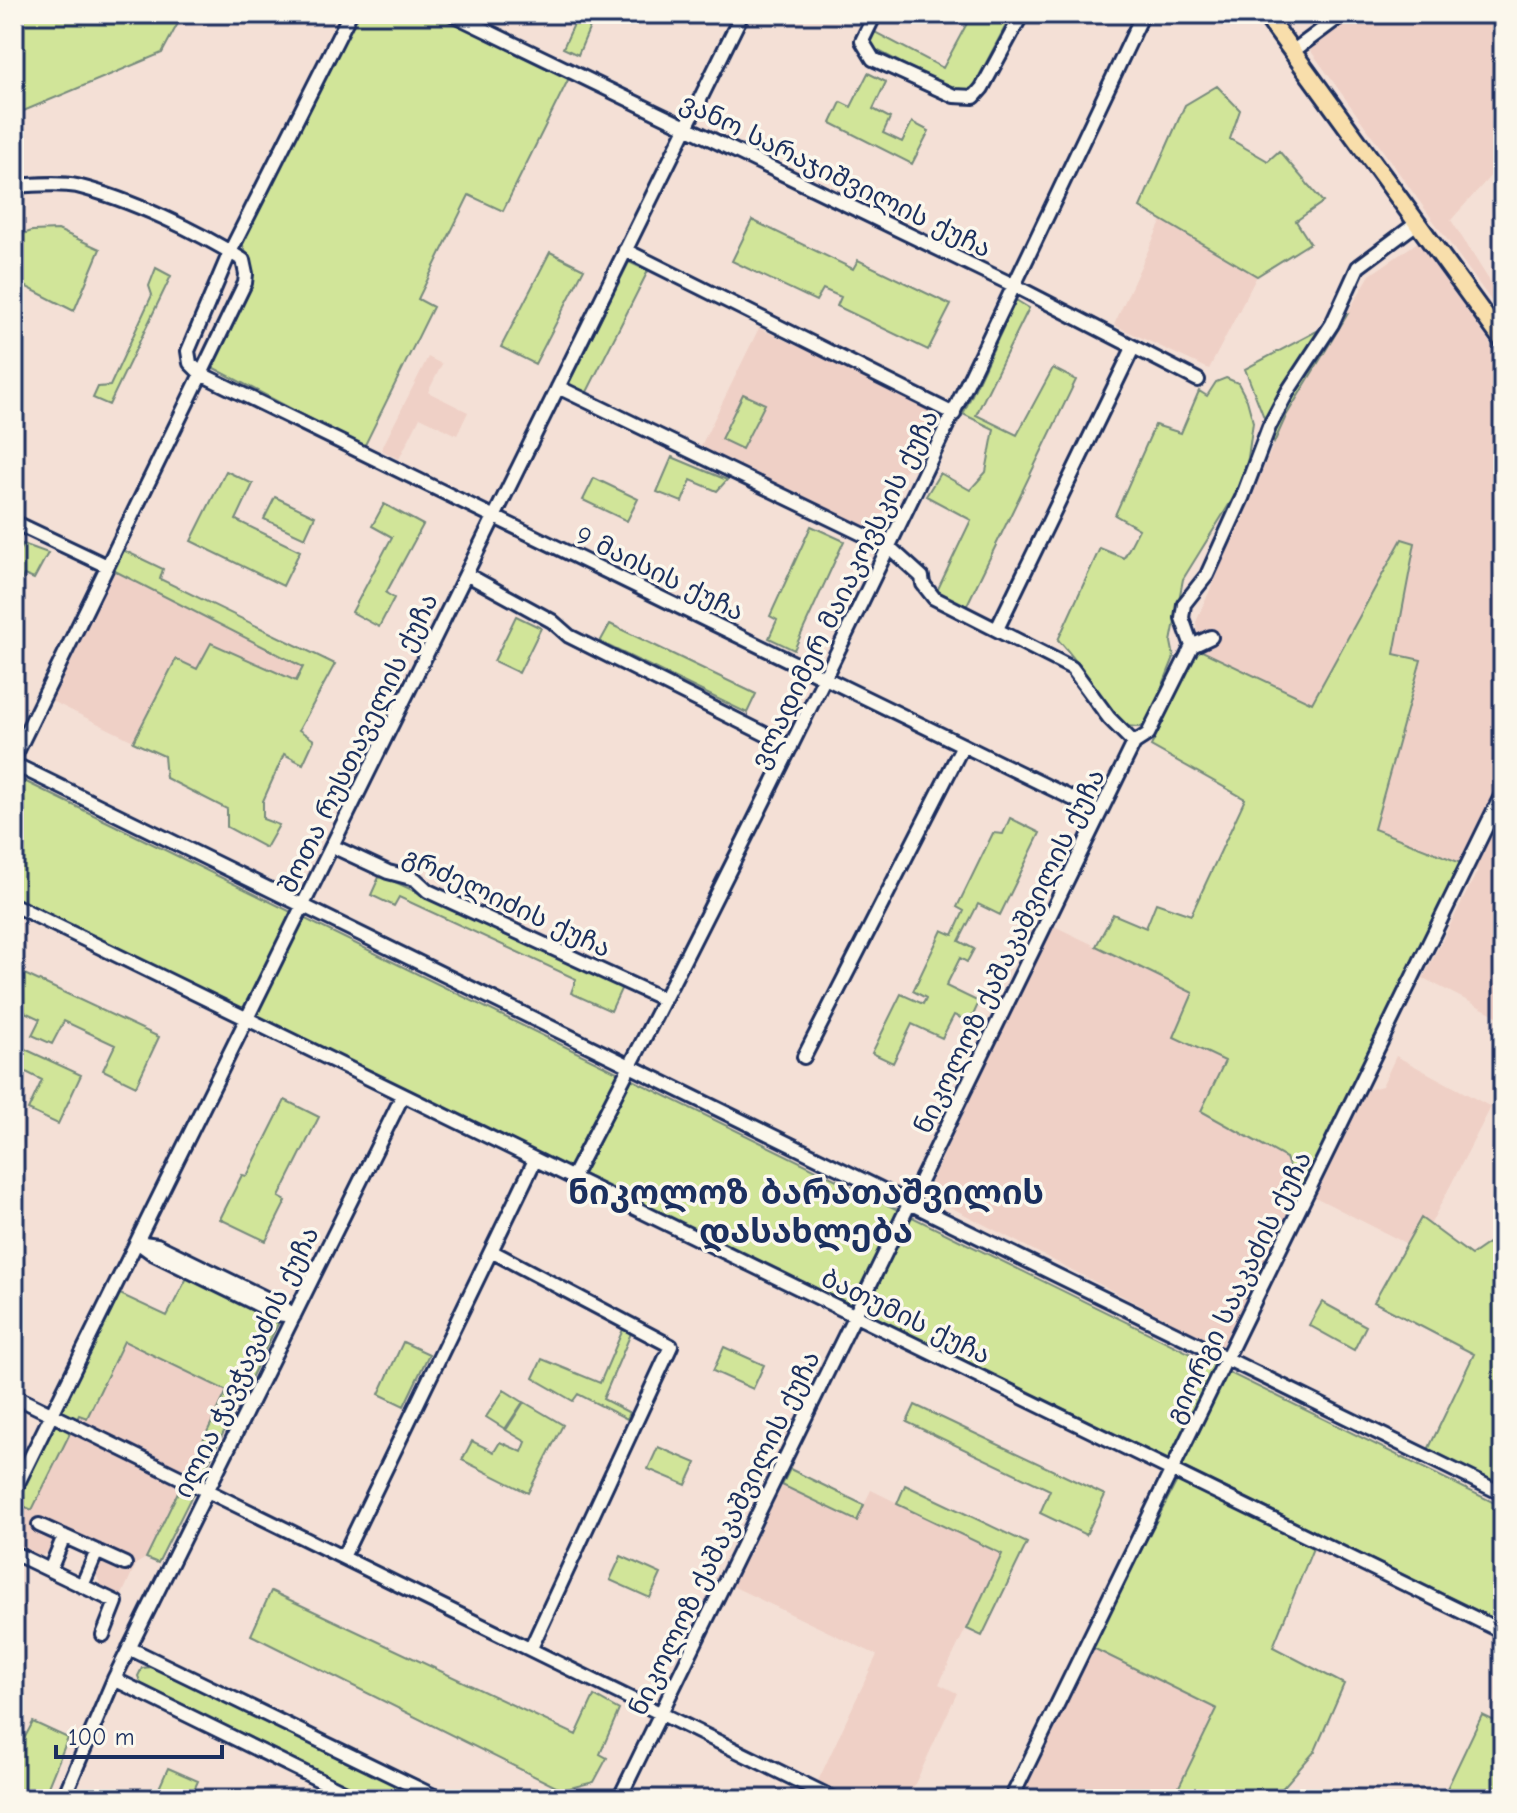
<svg xmlns="http://www.w3.org/2000/svg" width="1517" height="1813" font-family="'Comic Neue','Noto Sans Georgian',sans-serif">
	<style>
		.built { fill: #efd0c6 }
		.green { fill: #d1e599; stroke: #768a7c; stroke-width: 2 }
		.lines { fill: none; stroke-linecap: round; stroke-linejoin: round }
		.minor-casing { stroke: #1b2f5e; stroke-width: 18 }
		.major-casing { stroke: #1b2f5e; stroke-width: 22 }
		.minor { stroke: #fbf7ec; stroke-width: 12 }
		.major { stroke: #f8deab; stroke-width: 16 }
		.labels { text-anchor: middle; stroke-width: 7; stroke-linejoin: round; paint-order: stroke }
		.street-label { font-size: 26px; fill: #1b2f5e; stroke: #fbf7ec }
		.district-label { font-size: 34px; font-weight: bold; fill: #1b2f5e; stroke: #fbf7ec }
	</style>
	<rect width="100%" height="100%" fill="#f4e0d6"/>
	<filter id="ink" filterUnits="userSpaceOnUse"><feTurbulence type="fractalNoise" baseFrequency=".0125" numOctaves="2"/><feDisplacementMap in="SourceGraphic" scale="16" xChannelSelector="R" yChannelSelector="G"/><feConvolveMatrix kernelMatrix="1 2 1 2 8 2 1 2 1" color-interpolation-filters="sRGB"/></filter>
	<g filter="url(#ink)">
		<!-- built -->
		<path class="built" d="M1353,14H1503V162L1451,220L1503,302V317L1308,47Z
			M1162,220L1257,276L1209,369L1114,325Z
			M1418,242L1503,361V1019L1423,978L1478,870L1374,829L1420,661L1394,654L1414,543L1402,540L1312,703L1198,649L1196,622L1286,416L1370,275Z
			M759,328L930,408V418L876,532H866L699,450Z
			M428,357L442,364L428,392L468,412L457,435L420,417L399,459L381,450Z
			M111,569L303,667L245,796L48,699Z
			M1052,925L1193,993L1225,1061L1201,1111L1286,1158L1299,1194L1221,1347L925,1194Z
			M1396,1056L1491,1107L1430,1225L1421,1219L1407,1244L1311,1195L1367,1090L1382,1086Z
			M125,1341L228,1391L146,1558L136,1564L120,1599L102,1589L96,1573L102,1554L57,1533L53,1550L39,1557L14,1545V1520L21,1505L31,1510L79,1414L87,1418Z
			M782,1485L856,1521L871,1490L1002,1554L939,1684L957,1693L908,1799H855L818,1781L877,1655L732,1586Z
			M1091,1647L1217,1709L1173,1799H1016Z"/>
		<!-- green -->
		<path class="green" d="M14,14H183L162,53L14,115Z
			M358,14H438L570,76L503,211L469,195L418,299L433,307L364,447L212,367L251,280L248,258L241,241Z
			M560,14H583L592,22L578,55L563,48L575,22Z
			M972,14H1012L970,93L960,94L871,47L869,39L873,31L943,68Z
			M868,73L886,82L873,109L890,118L883,133L902,142L912,122L929,131L912,164L831,123L841,102L851,107Z
			M1217,86L1240,110L1230,139L1268,161L1279,151L1323,202L1296,221L1310,243L1257,276L1140,207L1185,105Z
			M752,220L853,269L858,260L951,305L928,350L837,306L841,297L823,289L816,301L732,261Z
			M58,230L100,249L74,311L23,285L14,299V237L32,231Z
			M550,252L584,269L535,364L501,347Z
			M629,262L648,271L586,394L568,385Z
			M156,268L171,276L109,405L93,398L98,387L110,386L152,295L149,286Z
			M1016,300L1029,308L976,415L1017,435L1053,368L1076,380L966,607L937,591L971,520L926,496L940,473L970,490L986,472L994,429L963,414Z
			M1347,315L1286,416L1274,443L1245,369Z
			M1226,378L1238,383L1247,400L1253,422L1248,458L1240,487L1183,579L1171,642L1174,657L1148,722L1139,727L1124,726C1098,700 1084,666 1058,640L1100,548L1124,558L1139,529L1115,515L1155,425L1181,433L1199,391L1207,396L1216,382Z
			M743,394L765,404L742,449L721,439Z
			M672,457L727,480L717,491L691,480L682,502L657,492Z
			M226,471L253,484L236,520L300,551L283,586L191,541Z
			M594,478L638,499L627,521L583,500Z
			M275,497L315,516L305,538L264,519Z
			M384,504L423,525L386,593L394,598L379,627L352,612L392,537L372,526Z
			M811,526L844,541L794,650L769,638L777,620L770,616Z
			M1402,539L1415,543L1394,654L1421,660L1374,829L1461,863L1299,1194L1286,1158L1201,1111L1225,1061L1174,1037L1193,993L1096,946L1113,914L1146,928L1156,903L1191,915L1245,799L1151,746L1198,649L1312,703Z
			M23,544L48,553L34,579L24,575L14,597V561Z
			M121,549L163,569L160,579L335,664L299,730L314,740L303,764L284,754L263,801V819L279,825L266,848L227,827V809L166,778L164,756L133,742L176,659L197,669L211,643L296,681L303,667L111,569Z
			M516,616L541,628L519,673L494,661Z
			M610,624L756,694L747,713L600,642Z
			M14,776L1503,1507V1623L14,898Z
			M1010,818L1040,833L1000,915L978,904L959,941L974,949L967,962L960,958L946,986L979,1002L970,1022L954,1015L942,1038L912,1024L893,1063L872,1053L901,994L923,1004L926,998L913,991L942,930L953,935L964,911L957,907L993,833L1003,834Z
			M380,875L622,987L611,1011L571,993L576,979L399,897L394,906L371,895Z
			M18,971L159,1037L136,1086L103,1070L115,1045L64,1021L52,1044L32,1035L40,1019L14,1007V979Z
			M14,1044L81,1075L58,1124L28,1110L42,1080L14,1066Z
			M285,1100L319,1117L279,1197L286,1201L266,1241L220,1219L242,1175L247,1176Z
			M1421,1218L1471,1255L1500,1235L1503,1229V1487L1427,1452L1474,1354L1374,1302Z
			M189,1274L280,1320L158,1563L146,1558L227,1391L124,1341L87,1418L79,1415L32,1510L21,1505L23,1483L116,1292L167,1316Z
			M1322,1302L1366,1326L1354,1350L1309,1325Z
			M624,1327L632,1331L603,1399L630,1413L627,1419L578,1394L573,1401L533,1378L542,1359L600,1383Z
			M403,1342L429,1354L404,1406L379,1394Z
			M724,1347L764,1365L753,1389L713,1371Z
			M504,1390L523,1402L505,1429L486,1417Z
			M524,1402L563,1425L528,1493L462,1460L472,1441L494,1452L500,1442L522,1452L526,1442L506,1430Z
			M915,1405L1105,1495L1086,1535L1040,1513L1050,1490L907,1422Z
			M658,1447L696,1463L686,1485L648,1469Z
			M790,1469L864,1505L857,1521L782,1485Z
			M1178,1479L1313,1548L1273,1647L1344,1684L1315,1751L1273,1799H1173L1217,1709L1091,1647Z
			M905,1485L1027,1543L982,1636L967,1629L1002,1554L897,1504Z
			M621,1556L661,1574L650,1598L610,1580Z
			M271,1591L576,1735L594,1696L619,1710L600,1754L607,1758L594,1782L562,1790L251,1635Z
			M152,1667L424,1799H375L141,1684L138,1676L142,1668Z
			M1482,1715L1503,1725V1799H1442Z
			M33,1722L68,1738L43,1799H14V1732L25,1737Z
			M168,1768L198,1781L190,1799H165L156,1795Z"/>
		<g class="lines">
			<defs>
				<path id="minor" d="M452,14L1015,286L1198,380
					M875,14L862,41L873,59L954,96L974,97L982,88L1022,14
					M1292,52L1343,14
					M14,186C33,185 58,182 77,186C129,199 198,231 243,260L246,274L245,283L201,374L190,363L188,351L230,252L350,14
					M625,250L954,414
					M558,387L889,547L922,577L923,584L934,598L1072,668L1109,718L1134,743
					M14,522L107,566
					M466,574L552,621L569,636L791,747
					M997,629L1133,348
					M1192,646L1182,618L1184,604L1207,575L1242,498L1269,427L1288,391L1332,324L1358,267L1417,223
					M14,758L201,374L1100,812
					M14,764L1503,1494
					M332,846L388,872L415,879L428,891L663,999
					M14,905L1503,1632
					M804,1057L963,745
					M572,1178C772,795 958,405 1143,14
					M137,1242L157,1245L282,1306L294,1316L277,1314L152,1253Z
					M491,1251L671,1346L531,1648
					M14,1396L835,1799
					M14,1491L742,14
					M39,1525L125,1564
					M14,1553L116,1602L103,1635
					M343,1557L535,1160
					M50,1570L64,1536
					M82,1586L97,1551
					M129,1648L440,1799
					M114,1679L358,1799
					M63,1799L114,1679L403,1095
					M619,1799L1134,743L1148,734L1192,646L1211,637
					M1011,1799L1503,792"/>
				<path id="major" d="M1265,14L1503,341"/>
			</defs>
			<!-- minor casing -->
			<use href="#minor" class="minor-casing"/>
			<!-- major casing -->
			<use href="#major" class="major-casing"/>
			<!-- minor -->
			<use href="#minor" class="minor"/>
			<!-- major -->
			<use href="#major" class="major"/>
		</g>
	</g>
	<g class="labels">
		<!-- street labels -->
		<g class="street-label">
			<text transform="translate(836 175) rotate(26)" y="9">ვანო სარაჯიშვილის ქუჩა</text>
			<text transform="translate(660 573) rotate(26)" y="9">9 მაისის ქუჩა</text>
			<text transform="translate(844 589) rotate(-64)" y="9">ვლადიმერ მაიაკოვსკის ქუჩა</text>
			<text transform="translate(358 743) rotate(-64)" y="9">შოთა რუსთაველის ქუჩა</text>
			<text transform="translate(507 902) rotate(25)" y="9">გრძელიძის ქუჩა</text>
			<text transform="translate(1009 951) rotate(-64)" y="9">ნიკოლოზ ქაშაკაშვილის ქუჩა</text>
			<text transform="translate(1238 1287) rotate(-64)" y="9">გიორგი სააკაძის ქუჩა</text>
			<text transform="translate(906 1316) rotate(26)" y="9">ბათუმის ქუჩა</text>
			<text transform="translate(246 1362) rotate(-64)" y="9">ილია ჭავჭავაძის ქუჩა</text>
			<text transform="translate(724 1533) rotate(-64)" y="9">ნიკოლოზ ქაშაკაშვილის ქუჩა</text>
		</g>
		<!-- district labels -->
		<g class="district-label">
			<text x="806" y="1204">ნიკოლოზ ბარათაშვილის<tspan x="806" dy="39">დასახლება</tspan></text>
		</g>
	</g>
	<!-- margin -->
	<rect width="1517" height="1813" fill="none" stroke="#fbf7ec" stroke-width="48"/>
	<rect x="24" y="24" width="1469" height="1765" fill="none" stroke="#1b2f5e" stroke-width="3" filter="url(#ink)"/>
	<!-- scale -->
	<path d="M56 1745v12h166v-12" fill="none" stroke="#1b2f5e" stroke-width="4"/>
	<text x="68" y="1745" font-size="24" fill="#1b2f5e" stroke="#fbf7ec" stroke-width="6" paint-order="stroke">100 m</text>
</svg>
